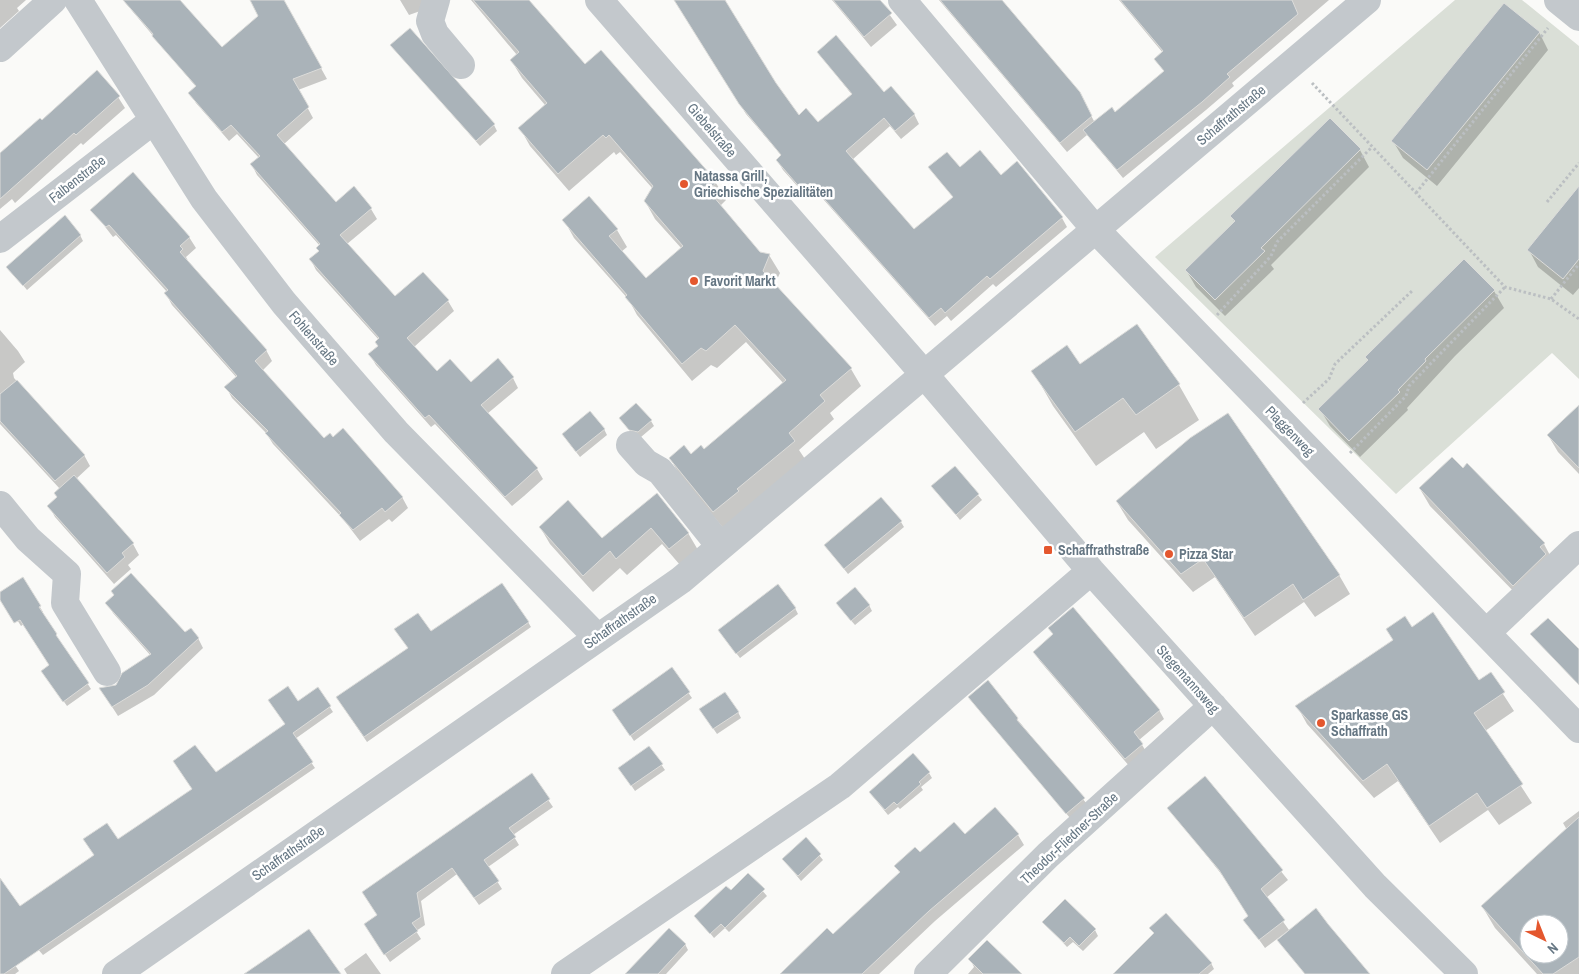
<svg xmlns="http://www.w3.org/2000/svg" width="1579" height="974" font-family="'Archivo Narrow',sans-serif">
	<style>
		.green { fill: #dadfd7 }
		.shadow { fill: #0003; fill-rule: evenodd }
		.building { fill: #aab3b9; stroke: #dcdcda; fill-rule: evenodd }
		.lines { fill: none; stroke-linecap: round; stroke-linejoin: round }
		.path { stroke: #bbbfc2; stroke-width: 3; stroke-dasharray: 2.5 2.5; stroke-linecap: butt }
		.minor { stroke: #c3c8cc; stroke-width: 28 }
		.poi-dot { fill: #e4572e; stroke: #fff; stroke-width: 2 }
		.labels { text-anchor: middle; stroke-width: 5; stroke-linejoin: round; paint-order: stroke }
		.street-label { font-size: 14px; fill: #657683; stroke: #fff }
		.poi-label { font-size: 14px; font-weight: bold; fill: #657683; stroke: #fff; text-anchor: start }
	</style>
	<rect width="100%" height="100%" fill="#fafaf8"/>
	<!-- green -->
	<path class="green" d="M1455,0H1522L1579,46V379L1552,353L1396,494L1155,257Z"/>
	<!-- shadow -->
	<path class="shadow" d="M0,0H26L17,8L19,11L0,28Z
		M123,0H179L222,49L260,16L251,0H283L327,79L298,90L313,118L284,144L336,204L371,209L377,219L347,244L395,298L448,301L454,311L414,347L437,373L470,383L513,378L518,388L487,414L537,469L543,479L524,496L512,506L435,424L431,427L376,365L370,355L379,347V340L316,270L311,260L320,252V246L257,175L252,165L259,158L237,134L229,141L196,103L190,93L197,88Z
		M400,0H451L409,15Z
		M471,0H527L585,66L716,183L726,200L720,206L759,253L769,255L780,273L774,286L851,369L861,386L830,413L834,419L799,450L805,459L724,529L680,476L670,458L704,451L784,384L746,342L717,368L711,365L692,381L637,315L629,300L574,238L564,220L617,230L627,247L621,252L646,280L682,249L655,219L645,201L653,189L620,152L616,155L614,152L569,191L530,146L520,128L545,105L522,78L511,60L517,55Z
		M675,0H725L745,37L798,117L818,124L853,96L818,52L914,114L919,124L901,139L890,126L852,160L914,231L954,198L930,168L960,169L1001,176L1062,218L1067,227L996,287L993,284L951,321L947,316L935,326L816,191L808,198L783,170L777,160L782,156L746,114Z
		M832,0H879L897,25L871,47Z
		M939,0H1001L1085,104L1095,123L1115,113L1165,72L1156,59L1163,53L1119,0H1329L1232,83L1234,86L1206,110L1123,178L1087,135L1067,152Z
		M409,30L494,125L497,131L480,146L395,50L392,45Z
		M1539,32L1548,50L1437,186L1403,158L1393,141Z
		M97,72L118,97L125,108L83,145L81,143L15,203L12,199L0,209V156Z
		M1360,150L1369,167L1271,265L1274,269L1225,316L1196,287L1186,270L1235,223L1232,217Z
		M1579,188V288L1573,295L1538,267L1529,250Z
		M92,210L189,237L196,248L186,257L188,261L266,350L272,361L262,371L324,440L402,497L408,508L392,522L389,519L360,541L343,519L273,444L266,433L232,398L226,387L237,378L172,305L166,294L167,292L116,235L113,237Z
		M80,235L83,241L27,290L8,267Z
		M1464,261L1494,291L1504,308L1455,356L1407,408L1408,410L1360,457L1330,426L1320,409Z
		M1137,326L1179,385L1199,420L1156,449L1144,432L1096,466L1053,406L1033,371L1080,365Z
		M0,330L18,351L25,362L13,373L14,378L84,455L90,466L76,479L133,544L139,555L128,565L131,569L114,584L55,517L49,506L58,498L60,489L0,424Z
		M1579,407V474L1558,452L1548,435Z
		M651,421L654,426L641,437L634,435L624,423Z
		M604,429L607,435L580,457L563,435Z
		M955,467L982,500L960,520L933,487Z
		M1420,489L1544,544L1553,561L1524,602L1430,506Z
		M657,494L688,533L698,550L680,565L662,544L627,575L620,568L593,592L550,544L540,527L602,540Z
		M1117,502L1339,575L1350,594L1315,617L1304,602L1255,636L1215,577L1193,592L1128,520Z
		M901,522L904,527L848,574L825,545Z
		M23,579L43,612L41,613L91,689L67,706L46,676L51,666L24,624L21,626L3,598Z
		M107,603L198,638L203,648L154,695L118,716L107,699L116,686L151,656L113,613Z
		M869,605L872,611L855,625L841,609Z
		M795,608L798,614L740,658L723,636Z
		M528,622L531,627L367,742L337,698L430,633Z
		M1050,629L1159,710L1164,719L1139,740L1147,753L1130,767L1039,660L1035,652L1054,636Z
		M1532,635L1579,651V679L1576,682Z
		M671,668L692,698L634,741L617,715Z
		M1490,674L1514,711L1485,731L1532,803L1499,825L1488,810L1440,843L1398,781L1374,798L1307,724L1297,706L1479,682Z
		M318,689L333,712L295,739L315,768L43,955L30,940L9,956L19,971L15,974H0V921L286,725L298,703Z
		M973,702L1017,719L1087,804L1070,818Z
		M738,712L741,718L717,734L704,715Z
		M649,747L665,770L635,791L623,773Z
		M929,773L932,778L921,787L923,790L900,809L898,807L888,815L870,793Z
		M531,775L553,807L513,835L519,845L488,867L502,889L479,905L457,874L421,901L425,925L416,931L421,939L390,962L370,932L378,916Z
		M1205,777L1288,880L1266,898L1289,930L1265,948L1245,920L1249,917L1226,880L1169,808Z
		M1579,811V974H1537L1495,928L1482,906L1567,830L1563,823ZM1529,924H1559V954H1529Z
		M1018,835L1024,845L935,921L879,974H782L833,935L900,874L896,866L920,854L965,836Z
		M806,839L823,860L801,881L783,859Z
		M748,874L767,896L729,932L725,928L714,938L696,916L731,892Z
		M1044,922L1095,930L1098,936L1083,951L1073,942L1067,947Z
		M1151,928L1211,963L1214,969L1208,974H1114L1154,934Z
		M685,944L688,950L666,974H642Z
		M366,953L381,974H347L344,969Z
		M970,959L1017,974H968L974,967Z"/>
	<!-- building -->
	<path class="building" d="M123,0H180L222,47L258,16L250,0H284L322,68L293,79L309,107L277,135L336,202L354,186L372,208L340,235L395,296L423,272L449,300L407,338L437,371L450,359L471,382L498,358L514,377L481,405L538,468L518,486L505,497L429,415L425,418L368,354L378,346L375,342L379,338L309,259L319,251L316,248L320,244L250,164L260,156L231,125L222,132L188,93L196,86L152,36L153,34Z
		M473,0H529L585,64L601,50L717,182L708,190L760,252L770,254L763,271L852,368L820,395L825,401L789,433L795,441L737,489L739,491L713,512L669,458L684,445L691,454L701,445L704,449L786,380L735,325L706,351L701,348L682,364L625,297L627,295L562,220L589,196L618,229L609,236L646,278L683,246L644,201L653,186L609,135L606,138L603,135L558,174L518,128L547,103L510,60L519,52Z
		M674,0H725L776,83L799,115L806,108L818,122L852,94L817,52L836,35L884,92L891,86L915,114L895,131L884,118L846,151L914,229L953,197L928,167L947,152L960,167L980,150L1001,175L1017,161L1063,217L990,279L987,276L945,313L941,308L929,318L810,183L802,190L776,160L781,155L739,104Z
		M833,0H880L892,13L864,37Z
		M940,0H1002L1080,92L1092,116L1060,143Z
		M1120,0H1292L1298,14L1227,74L1230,77L1202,102L1117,170L1083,130L1112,107L1115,112L1164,71L1154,59L1163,51Z
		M1504,3L1540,32L1427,170L1391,141Z
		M410,28L495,124L476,141L390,45Z
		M97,70L120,96L76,135L74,133L0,199V153L40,118L42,120Z
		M1330,118L1361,149L1261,248L1265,251L1215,300L1185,270L1235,221L1230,216Z
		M133,172L190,237L180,246L183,249L180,252L267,350L255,361L324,438L330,433L333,437L343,428L403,497L385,512L382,508L353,530L339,515L341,513L265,433L268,431L224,387L237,376L164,293L168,290L109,225L106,227L90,210Z
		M1579,186V259L1563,279L1527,250Z
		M65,215L81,235L23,286L6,267Z
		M1464,259L1495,290L1425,359L1426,361L1398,390L1400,392L1349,441L1318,409L1368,360L1365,357Z
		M1137,324L1180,384L1136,415L1123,398L1075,432L1031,371L1067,345L1080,364Z
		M17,380L85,455L55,481L0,421V394Z
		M636,403L652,420L638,432L629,430L619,418Z
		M1579,405V468L1547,435Z
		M590,411L605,429L576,452L562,434Z
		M1228,413L1340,575L1303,600L1293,584L1244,618L1203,559L1181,574L1116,501L1190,438Z
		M1452,457L1463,468L1467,463L1545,543L1540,547L1546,554L1513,586L1419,488Z
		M955,466L979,494L956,515L931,486Z
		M74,475L134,543L122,553L125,557L107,573L47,506L57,497L54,493Z
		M657,493L689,533L669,549L651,528L616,559L610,551L583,576L539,527L568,500L602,538Z
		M881,497L902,521L844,569L824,545Z
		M131,573L185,632L191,628L199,638L148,685L112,707L99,688L116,685L122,673L151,654L105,603L114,595L111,591Z
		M23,577L41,606L39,607L57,634L56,635L89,683L63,702L41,671L49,665L20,620L14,623L0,600V592Z
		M502,583L529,622L364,737L336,697L408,648L394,629L418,613L431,631Z
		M778,584L796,608L736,654L718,630Z
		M855,587L870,605L851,621L836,603Z
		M1073,607L1160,710L1134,732L1143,744L1125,759L1033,652L1053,634L1048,628Z
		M1433,612L1479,680L1491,672L1505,692L1474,713L1523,784L1487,808L1477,793L1429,826L1387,764L1363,781L1295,706L1393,640L1386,629L1405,616L1412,627Z
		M1548,618L1579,649V685L1530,634Z
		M672,667L690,692L630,736L612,710Z
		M988,680L1018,718L1017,720L1085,798L1066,814L968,697Z
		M288,686L298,701L318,687L331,706L293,733L313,762L4,974H0V878L20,906L94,855L83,839L107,823L118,839L192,789L173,761L195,745L216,772L285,724L268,700Z
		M725,692L739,712L713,729L699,709Z
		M649,746L663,764L631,786L618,768Z
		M913,753L930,772L919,782L921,784L897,805L894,802L885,810L869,792Z
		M532,773L550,799L509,828L516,837L484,860L499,881L474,898L452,868L417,893L421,917L412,923L418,931L384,955L364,924L377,915L362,892Z
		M1205,776L1283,870L1261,889L1285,920L1259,940L1243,920L1248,916L1219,870L1167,808Z
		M995,807L1019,834L929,911L862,974H780L827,928L833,934L900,872L894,866L915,847L920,852L954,822L965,834Z
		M1579,817V957L1553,974H1543L1481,906ZM1529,924H1559V954H1529Z
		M806,837L821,854L798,876L782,859Z
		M748,873L765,889L725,928L721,924L710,934L694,916L726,886L731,890Z
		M1065,899L1096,929L1079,946L1070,937L1064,943L1042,922Z
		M1316,908L1328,924L1370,974H1305L1277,940Z
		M1166,913L1212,963L1199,974H1113L1154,933L1149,928Z
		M669,928L686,944L658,974H625Z
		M309,929L341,974H244L279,950Z
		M987,940L1022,974H983L968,959Z"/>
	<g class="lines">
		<!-- path -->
		<path class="path" d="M1312,83L1505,287L1551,299L1579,319
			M1416,193L1548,28
			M1547,202L1579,163
			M1551,299L1579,264
			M1217,315L1271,256L1277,242L1372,147
			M1303,403L1329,379L1335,364L1413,290
			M1350,453L1406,396L1409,386L1505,287"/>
		<!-- minor -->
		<path class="minor" d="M78,0L204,199L284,303L396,432L597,637
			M436,0L430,21L435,34L461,65
			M599,0L924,374L1091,571L1375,886L1464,974
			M902,0L1095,229L1579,729
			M1558,0L1579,17
			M0,48L53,0
			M0,239L154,120
			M630,445L646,463L660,471L720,546
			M0,505L28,539L67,574L65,603L107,672
			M1486,633L1579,545
			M116,974L681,580L1367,0
			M565,974L840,786L1091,571
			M928,974L1048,855L1213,706"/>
	</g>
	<!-- markers -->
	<g class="poi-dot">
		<circle cx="684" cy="184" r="5"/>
		<circle cx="694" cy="281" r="5"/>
		<rect x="1043" y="545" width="10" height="10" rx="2.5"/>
		<circle cx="1169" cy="554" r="5"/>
		<circle cx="1321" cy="723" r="5"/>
	</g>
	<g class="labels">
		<!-- street labels -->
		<g class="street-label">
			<text transform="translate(1231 115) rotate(-40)" y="5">Schaffrathstraße</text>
			<text transform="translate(712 130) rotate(49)" y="5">Giebelstraße</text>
			<text transform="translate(77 179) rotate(-38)" y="5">Falbenstraße</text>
			<text transform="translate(314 338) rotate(49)" y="5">Fohlenstraße</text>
			<text transform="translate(1290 431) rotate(46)" y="5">Plaggenweg</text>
			<text transform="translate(620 621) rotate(-35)" y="5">Schaffrathstraße</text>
			<text transform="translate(1188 679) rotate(48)" y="5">Stegemannsweg</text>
			<text transform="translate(1069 838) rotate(-43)" y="5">Theodor-Fliedner-Straße</text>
			<text transform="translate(288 853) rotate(-35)" y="5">Schaffrathstraße</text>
		</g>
		<!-- poi labels -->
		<g class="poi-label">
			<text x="694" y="181">Natassa Grill,<tspan x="694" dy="16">Griechische Spezialitäten</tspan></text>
			<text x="704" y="286">Favorit Markt</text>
			<text x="1058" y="555">Schaffrathstraße</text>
			<text x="1179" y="559">Pizza Star</text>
			<text x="1331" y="720">Sparkasse GS<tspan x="1331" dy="16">Schaffrath</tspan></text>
		</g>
	</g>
	<!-- north arrow -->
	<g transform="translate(1544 939) rotate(137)"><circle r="24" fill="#ffffff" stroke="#c1c8cd"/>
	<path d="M0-4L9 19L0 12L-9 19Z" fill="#e4572e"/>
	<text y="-8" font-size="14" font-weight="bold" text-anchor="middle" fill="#657683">N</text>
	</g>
</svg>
